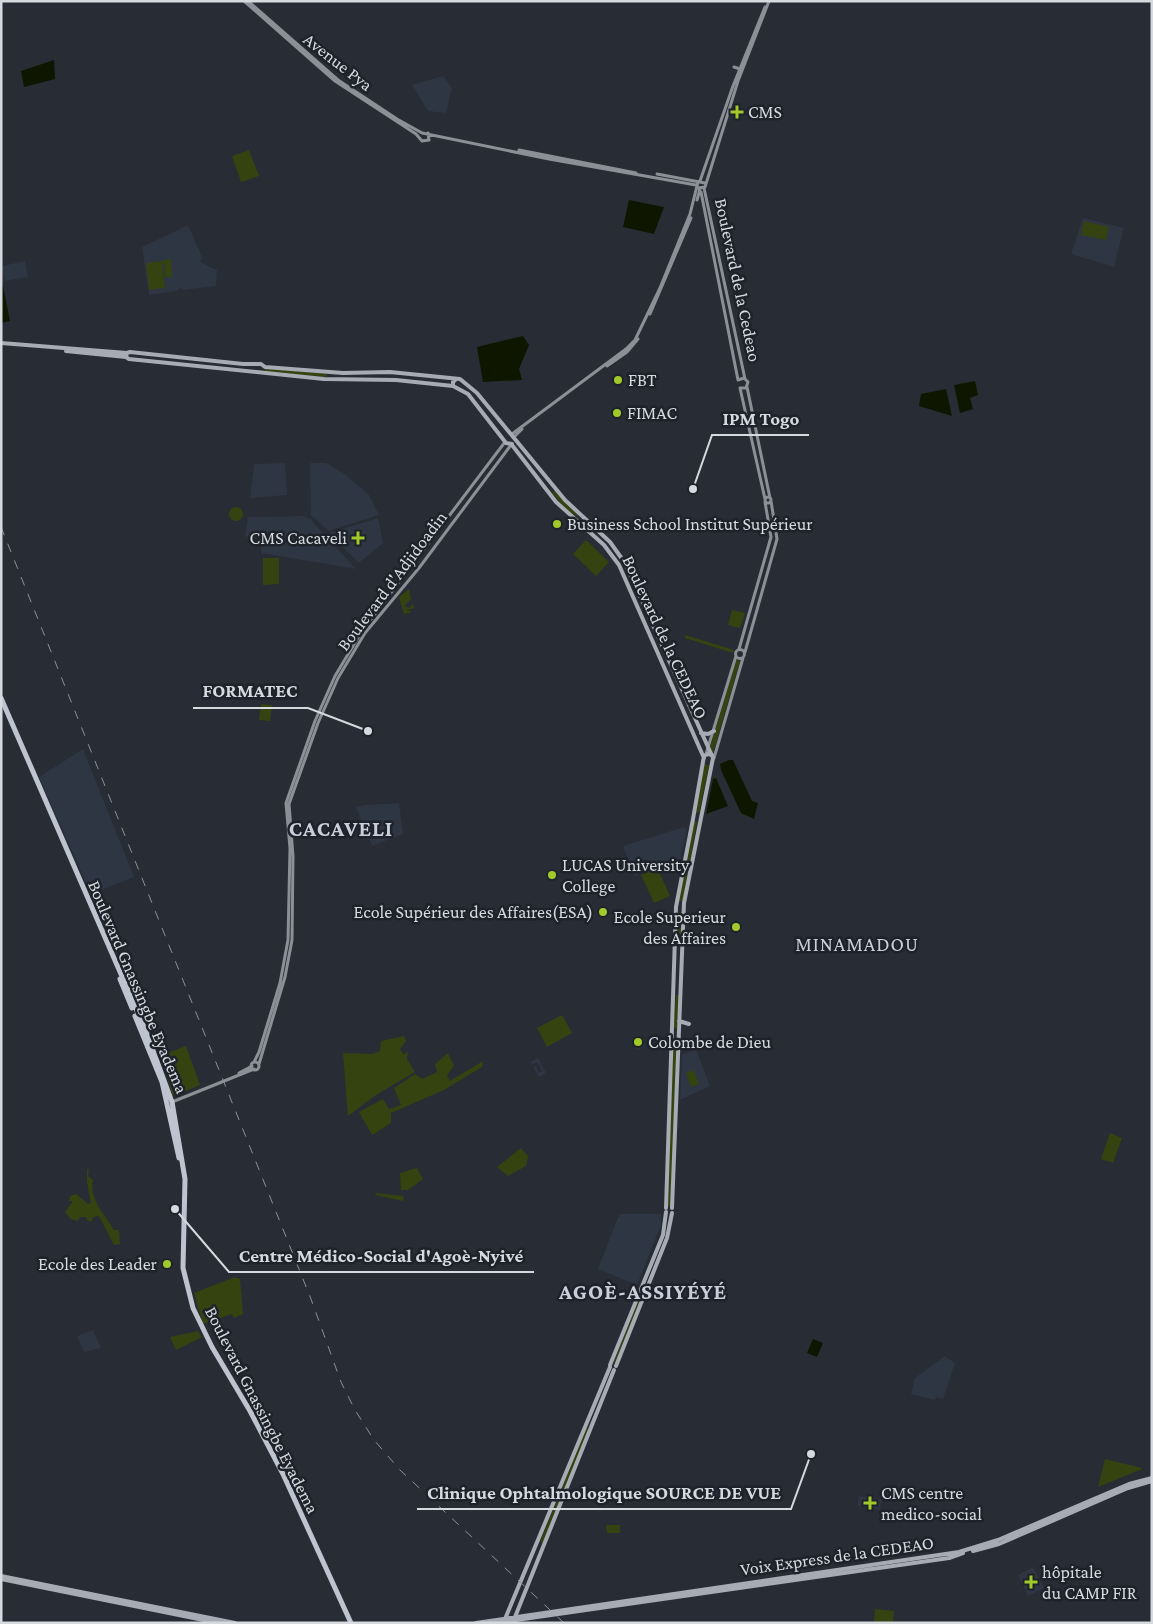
<svg xmlns="http://www.w3.org/2000/svg" width="1153" height="1624" font-family="'Crimson Pro',serif">
	<style>
		.built { fill: #2e3543 }
		.green { fill: #354310 }
		.water { fill: #0f1600 }
		.lines { fill: none; stroke-linecap: round; stroke-linejoin: round }
		.secondary { stroke: #8c8f96; stroke-width: 3 }
		.primary { stroke: #a6abb4; stroke-width: 4 }
		.highway { stroke: #bec4cf; stroke-width: 5 }
		.rail { stroke: #8c9096; stroke-width: 1; stroke-dasharray: 9 9; stroke-linecap: butt }
		.poi-dot { fill: #a1c92a; stroke: #1e222a; stroke-width: 2 }
		.labels { text-anchor: middle; stroke-width: 5; stroke-linejoin: round; paint-order: stroke }
		.street-label { font-size: 18px; fill: #d6d9de; stroke: #1e222a }
		.poi-label { font-size: 18px; fill: #d6d9de; stroke: #1e222a; text-anchor: start }
		.quarter-label { font-size: 20px; letter-spacing: 1px; fill: #c9ceda; stroke: #1e222a }
		.district-label { font-size: 22px; font-weight: bold; letter-spacing: 1px; fill: #c9ceda; stroke: #1e222a }
		.leader { fill: none; stroke: #d6d9de; stroke-width: 2 }
		.callout-dot { fill: #d6d9de; stroke: #1e222a; stroke-width: 2 }
		.callout-label { font-size: 19px; text-anchor: middle; font-weight: bold; fill: #d6d9de; stroke: #1e222a; stroke-width: 5; stroke-linejoin: round; paint-order: stroke }
	</style>
	<rect width="100%" height="100%" fill="#282c34"/>
	<!-- built -->
	<path class="built" d="M443,76L452,88L446,113L428,111L412,85Z
		M1083,218L1124,228L1114,267L1071,254Z
		M186,226L189,227L202,257L200,262L217,270L216,286L183,290L180,288L177,291L149,295L142,247Z
		M25,261L28,277L4,281L2,266Z
		M285,463L287,495L250,498L254,464Z
		M310,463H326L346,475L369,495L379,515L329,531L311,515Z
		M304,516L311,520L356,569L261,553L260,535L245,537L248,517Z
		M378,518L383,543L359,563L329,533Z
		M83,749L134,877L91,894L39,777Z
		M399,803L403,834L372,846L356,807L365,805Z
		M684,827L687,829L680,860L674,859L635,876L623,846Z
		M638,1035L644,1046L637,1050L631,1039Z
		M696,1049L710,1086L680,1100L682,1055Z
		M538,1058L546,1073L539,1077L533,1067L536,1066L539,1073L542,1071L537,1062L532,1065L531,1062Z
		M619,1214H661V1225L637,1285L598,1269L618,1217H620Z
		M93,1330L101,1348L84,1352L77,1336Z
		M945,1356L955,1363L943,1399L936,1397L935,1400L911,1394L915,1378Z
		M859,1496L882,1499L880,1510L858,1506Z
		M1033,1567L1044,1588L1028,1596L1018,1575Z"/>
	<!-- green -->
	<path class="green" d="M249,150L259,176L241,182L232,156Z
		M1084,221L1109,227L1106,240L1081,235Z
		M171,259L172,277H165L164,265L167,264H163V260Z
		M162,261L165,288L149,290L146,263Z
		M265,368L327,374V377L265,372Z
		M555,490L578,515L577,516L568,511L552,493Z
		M229 514a7 7 0 1 1 14 0a7 7 0 1 1-14 0Z
		M586,540L609,562L596,576L573,554Z
		M263,558H279V584L263,585Z
		M409,589L411,599L404,606L409,608L413,604L414,608L407,610L412,612L404,614L399,597Z
		M732,610L745,613L740,628L728,625Z
		M685,635L734,650L733,653L685,638Z
		M736,660L740,661L713,753L710,748Z
		M261,704L272,705L270,721L259,720Z
		M704,764L709,765L699,813L695,812Z
		M694,821L697,822L683,901H679Z
		M657,867L670,896L654,903L641,875Z
		M678,912H682L680,945L677,937Z
		M676,995H679L677,1028H673Z
		M562,1015L572,1033L547,1047L537,1028Z
		M404,1036L406,1041L400,1049L404,1055L408,1051L407,1059L415,1072L376,1095L348,1116L343,1053L372,1054L380,1051L381,1041Z
		M673,1038L677,1039L672,1206H668Z
		M186,1046L200,1085L173,1096L160,1056Z
		M448,1053L454,1066L447,1075L450,1081L483,1061L482,1067L444,1090L391,1113V1123L372,1135L359,1112L383,1099L389,1109L401,1105L394,1088L415,1074L422,1079L437,1072L435,1064Z
		M694,1070L699,1084L691,1087L686,1073Z
		M1110,1133L1122,1138L1113,1163L1101,1159Z
		M521,1148L528,1156L526,1166L508,1176L497,1167Z
		M417,1168L423,1179L408,1190H401L400,1173Z
		M87,1169H89L88,1176L93,1180C89,1200 104,1213 114,1230H119L120,1244L114,1245L99,1216L93,1217L92,1221H88L86,1217H80L78,1221L71,1219L65,1212L73,1201H69L70,1196L76,1194L88,1204L91,1203L87,1182Z
		M376,1193L404,1196L403,1201L375,1195Z
		M235,1277L240,1279L243,1314L234,1318L232,1314L203,1324L194,1293Z
		M640,1296L643,1297L616,1363L614,1362Z
		M198,1331L202,1337L176,1350L170,1337Z
		M586,1428L589,1430L564,1492L561,1491Z
		M1105,1459L1142,1468V1469L1098,1487Z
		M557,1501L560,1502L543,1543L540,1542Z
		M606,1525H620V1533H607Z
		M875,1609L894,1611L893,1623H874Z"/>
	<!-- water -->
	<path class="water" d="M54,60L55,79L24,87L21,71Z
		M629,200L664,207L654,234L623,227Z
		M1,276L10,321L1,323Z
		M523,336L529,345L519,369L522,380L483,382L477,347Z
		M975,381L978,395L970,398L973,409L960,413L954,385Z
		M946,389L952,416L919,406L921,394Z
		M729,760H733L752,801L758,803L754,819L741,813L721,770L720,764Z
		M716,778L728,806L706,814L713,779Z
		M813,1339L823,1343L817,1357L807,1353Z"/>
	<g class="lines">
		<!-- secondary -->
		<path class="secondary" d="M244,1L335,81L416,134L422,141L429,140L428,133
			M248,1L338,80L397,119L422,133L549,159L696,185
			M734,67L740,69
			M519,150L636,173
			M657,174L705,183
			M700,181L733,86L765,7
			M698,188L705,187L738,81L769,1
			M704,188L745,379
			M701,192L738,380
			M697,200L700,189
			M650,314L691,218
			M607,366L627,352L638,339
			M738,380L744,378L748,382L746,388H740
			M747,387L770,498
			M740,388L765,499
			M512,434L626,349L635,340L660,288L690,214L698,182
			M515,436L522,429
			M765 500a3 3 0 1 1 6 0a3 3 0 1 1-6 0Z
			M739,649L771,537L765,502
			M735.5 654a4.5 4.5 0 1 1 9 0a4.5 4.5 0 1 1-9 0Z
			M745,652L777,539L771,501
			M706,754L736,656
			M714,758L743,658
			M254,1062L259,1052L280,983L288,940L290,848L286,803L315,721L335,676L362,631L505,442
			M251 1066a4 4 0 1 1 8 0a4 4 0 1 1-8 0Z
			M259,1064L285,977L292,940L293,856L289,804L318,723L338,678L365,633L419,568L511,445
			M239,1073L252,1066
			M172,1102L254,1069"/>
		<!-- primary -->
		<path class="primary" d="M1,343L127,353L130,352L243,364H261L265,367L343,373L390,372L460,379L477,393L565,500L610,542L625,563L713,758L684,903L672,1208
			M66,351L126,357
			M127,353L126,357L129,359L324,379L396,380L453,386
			M456,379L453,382V386L468,394L506,443L512,444
			M512,445L556,502L604,545L619,565L704,758
			M701,733L708,734L714,731
			M693,819L704,756L708,754L712,755
			M679,1021L689,1024
			M666,1208L676,907L693,819
			M610,1365L663,1235L666,1212
			M616,1366L667,1238L672,1213
			M973,1551L999,1544L1128,1488L1152,1481
			M1,1576L235,1623
			M1,1579L218,1623
			M515,1617L614,1370
			M505,1619L610,1367
			M476,1623L959,1552L998,1540L1129,1484L1152,1478
			M495,1623L949,1558L963,1553"/>
		<!-- highway -->
		<path class="highway" d="M1,698L147,1034L172,1102L185,1179L183,1268L193,1308L212,1347L250,1411L283,1474L351,1623
			M120,979L132,1008
			M135,1016L162,1082L179,1158"/>
		<!-- rail -->
		<path class="rail" d="M1,527L311,1299L341,1382L355,1410L374,1440L400,1470L564,1623"/>
	</g>
	<!-- markers -->
	<g class="poi-dot">
		<path d="M734.5 104.5h5v5h5v5h-5v5h-5v-5h-5v-5h5z"/>
		<circle cx="618" cy="380" r="5"/>
		<circle cx="617" cy="413" r="5"/>
		<circle cx="557" cy="524" r="5"/>
		<path d="M355.5 530.5h5v5h5v5h-5v5h-5v-5h-5v-5h5z"/>
		<circle cx="552" cy="875" r="5"/>
		<circle cx="603" cy="912" r="5"/>
		<circle cx="736" cy="927" r="5"/>
		<circle cx="638" cy="1042" r="5"/>
		<circle cx="167" cy="1264" r="5"/>
		<path d="M867.5 1495.5h5v5h5v5h-5v5h-5v-5h-5v-5h5z"/>
		<path d="M1028.5 1574.5h5v5h5v5h-5v5h-5v-5h-5v-5h5z"/>
	</g>
	<g class="labels">
		<!-- street labels -->
		<g class="street-label">
			<text transform="translate(338 62) rotate(38)" y="6">Avenue Pya</text>
			<text transform="translate(738 280) rotate(78)" y="6">Boulevard de la Cedeao</text>
			<text transform="translate(392 581) rotate(-53)" y="6">Boulevard d'Adjidoadin</text>
			<text transform="translate(665 637) rotate(65)" y="6">Boulevard de la CEDEAO</text>
			<text transform="translate(138 987) rotate(67)" y="6">Boulevard Gnassingbe Eyadema</text>
			<text transform="translate(262 1410) rotate(63)" y="6">Boulevard Gnassingbe Eyadema</text>
			<text transform="translate(837 1556) rotate(-8)" y="6">Voix Express de la CEDEAO</text>
		</g>
		<!-- poi labels -->
		<g class="poi-label">
			<text x="748" y="118">CMS</text>
			<text x="628" y="386">FBT</text>
			<text x="627" y="419">FIMAC</text>
			<text x="567" y="530">Business School Institut Supérieur</text>
			<text x="347" y="544" text-anchor="end">CMS Cacaveli</text>
			<text x="562" y="871">LUCAS University<tspan x="562" dy="21">College</tspan></text>
			<text x="593" y="918" text-anchor="end">Ecole Supérieur des Affaires(ESA)</text>
			<text x="726" y="923" text-anchor="end">Ecole Superieur<tspan x="726" dy="21">des Affaires</tspan></text>
			<text x="648" y="1048">Colombe de Dieu</text>
			<text x="157" y="1270" text-anchor="end">Ecole des Leader</text>
			<text x="881" y="1499">CMS centre<tspan x="881" dy="21">medico-social</tspan></text>
			<text x="1042" y="1578">hôpitale<tspan x="1042" dy="21">du CAMP FIR</tspan></text>
		</g>
		<!-- quarter labels -->
		<g class="quarter-label">
			<text x="857" y="951">MINAMADOU</text>
		</g>
		<!-- district labels -->
		<g class="district-label">
			<text x="341" y="836">CACAVELI</text>
			<text x="643" y="1299">AGOÈ-ASSIYÉYÉ</text>
		</g>
	</g>
	<!-- callouts -->
	<path class="leader" d="M693 489L712 435H809M368 731L308 708H193M175 1209L229 1272H534M811 1454L791 1509H417"/>
	<g class="callout-dot">
		<circle cx="693" cy="489" r="5"/>
		<circle cx="368" cy="731" r="5"/>
		<circle cx="175" cy="1209" r="5"/>
		<circle cx="811" cy="1454" r="5"/>
	</g>
	<g class="callout-label">
		<text x="761" y="425">IPM Togo</text>
		<text x="250" y="697">FORMATEC</text>
		<text x="381" y="1262">Centre Médico-Social d'Agoè-Nyivé</text>
		<text x="604" y="1499">Clinique Ophtalmologique SOURCE DE VUE</text>
	</g>
	<!-- border -->
	<rect width="1153" height="1624" fill="none" stroke="#d6d9de" stroke-width="5"/>
</svg>
